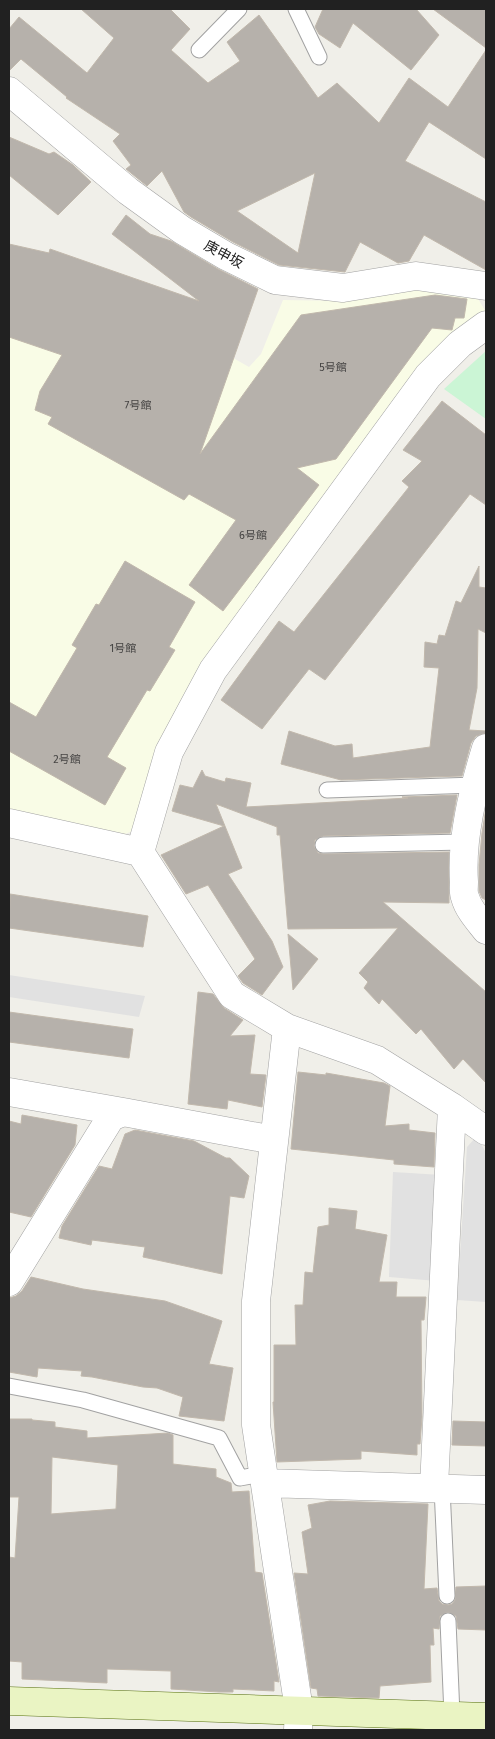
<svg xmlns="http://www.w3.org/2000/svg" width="495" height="1739" font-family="'Fira Sans','Noto Sans JP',sans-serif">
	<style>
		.education { fill: #f9fce6 }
		.park { fill: #cbf5d5 }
		.parking { fill: #e1e1e1 }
		.building { fill: #b6b1ab; stroke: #c1b8ac; fill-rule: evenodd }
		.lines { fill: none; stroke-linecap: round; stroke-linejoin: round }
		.lane-casing { stroke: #a2a2a2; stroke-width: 17 }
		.street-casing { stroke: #a2a2a2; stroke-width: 29 }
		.secondary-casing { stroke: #577010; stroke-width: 29 }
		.lane { stroke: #fff; stroke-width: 15 }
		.street { stroke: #fff; stroke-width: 28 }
		.secondary { stroke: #eaf4c3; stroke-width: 28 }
		.labels { text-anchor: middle; stroke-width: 5; stroke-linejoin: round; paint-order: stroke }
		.number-label { font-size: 11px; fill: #464544 }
		.street-label { font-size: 14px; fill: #212121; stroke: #fff }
	</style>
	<rect width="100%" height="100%" fill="#f0efe9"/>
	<!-- education -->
	<path class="education" d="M9,283L63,295L152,333L235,359L249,367L261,354L283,300L344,301L417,286L474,292L486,312L204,668L157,744L135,830L120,836L9,814Z"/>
	<!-- park -->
	<path class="park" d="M486,351V419L444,389Z"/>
	<!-- parking -->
	<path class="parking" d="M9,975L145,996L139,1017L9,997Z
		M477,1136L486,1153V1302L457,1300L467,1147Z
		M393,1172L442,1175L437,1281L389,1277Z"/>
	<!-- building -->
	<path class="building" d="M81,9H170L190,29L171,50L208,83L240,61L227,42L259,15L318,98L337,83L379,123L409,78L448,107L486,50V159L429,122L405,161L486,202V270L424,235L409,261L398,263L360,242L345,272L279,265L233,242L191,217L184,212L162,171L147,186L126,169L131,165L113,141L120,134L66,98L67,97L21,59L9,71V29L19,17L87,73L114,38ZM315,173L298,253L237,211Z
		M323,9H416L439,35L411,70L353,23L340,48L319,34L315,27Z
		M433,9H486V48Z
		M9,137L49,154L54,152L73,165L91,182L58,215L9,175Z
		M126,215L150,234L171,241L218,269L258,289L200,454L301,315L435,295L467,299L464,318H455L452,330L432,328L336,459L297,468L319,485L223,611L189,585L236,520L189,494L184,500L48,424L52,417L35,410L40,391L62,355L9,337V244L49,253L50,249L199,301L112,234Z
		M442,401L486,435V505L470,494L325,680L309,669L262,729L221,700L279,621L294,632L409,487L402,481L422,461L403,450Z
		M125,561L195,602L169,647L175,650L150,691L147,690L107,757L126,768L105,805L9,751V702L36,717L77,648L72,645L96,604L99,605Z
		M479,566V587L486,588V633L478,629L477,688L469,730L486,731V733L476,736L471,743L462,776L341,780L281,764L289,731L335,746L352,744L353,758L430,747L439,668L424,667L425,642L437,644L439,635L445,636L456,601L461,603Z
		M202,770L205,776L225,782L226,778L251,783L246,807L408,798L402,797L457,795L450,833L323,836L315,840L314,846L318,853L323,854L449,852V903L383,902L486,992V1083L463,1059L454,1069L421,1029L416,1034L382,999L379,1004L364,988L368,982L359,973L398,928L288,929L280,835H277V827L216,804L242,868L228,874L272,941L283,967L262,995L243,983L238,976L255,959L208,885L186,894L161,855L224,826L172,811L180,785L193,788Z
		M486,808V900L482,898L479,891V865L482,833Z
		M10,894L148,916L143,947L9,928Z
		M288,934L318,959L293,990Z
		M198,992L213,994L224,1008L243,1020L230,1036L255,1035L250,1074L266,1075L262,1107L228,1100L227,1109L188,1104Z
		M9,1012L133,1029L129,1058L9,1042Z
		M298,1072L326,1075V1073L384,1083L390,1086L385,1126L409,1124V1130L435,1133L434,1167L394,1164V1160L291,1149Z
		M22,1115L77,1125L75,1145L31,1217L9,1212V1121L21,1124Z
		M135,1130L194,1141L226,1158H230L249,1176L244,1198L230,1196L222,1274L143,1257L145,1247L92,1240L91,1245L59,1238L62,1226L99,1166L112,1169L125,1134Z
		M329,1208L357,1211L355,1229L387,1235L379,1282H397L396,1297H426L424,1320H421L422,1417L420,1444H417V1455L361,1451V1459L277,1462L273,1402H274V1345H296L295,1305H303L305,1272L313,1273L318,1227L329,1225Z
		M31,1277L83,1289L165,1301L222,1321L209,1364L233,1368L224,1421L179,1416L183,1397L157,1388L143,1387L92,1377L81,1376L82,1371L38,1368L37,1377L9,1372V1298L16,1296L22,1291Z
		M9,1419H32V1420L55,1422V1427L87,1431V1438L168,1433L173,1435V1464L216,1469V1477L231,1483L232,1492L249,1491L255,1572L262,1573L279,1682L274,1681V1691L233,1689V1692H219L171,1689V1671L107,1669V1683L22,1679V1662L9,1661V1557L15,1558L19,1497H9ZM52,1457L118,1465L116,1509L51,1514Z
		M453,1421L486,1422V1446L452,1445Z
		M330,1501L428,1504L424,1589L437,1588L439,1601L442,1604L448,1605L452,1604L455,1600L456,1587L486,1586V1630L458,1629L456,1616L448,1612L440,1616L439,1629L433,1628L434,1645H430L431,1682L380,1686L379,1698L318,1696L317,1689L311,1688L294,1573L308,1574L302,1532L312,1528L308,1505Z"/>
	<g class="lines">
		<defs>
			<path id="lane" d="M296,9L319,57
				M199,50L239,9
				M327,790L475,785
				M323,845L464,842
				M9,1386L83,1400L219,1438L240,1478L263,1474
				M442,1488L447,1596
				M448,1621L452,1715"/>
			<path id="street" d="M9,91L128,191L182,230L226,256L275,280L343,288L416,276L486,286
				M486,748C473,791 461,837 464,882C464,887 463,893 465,897C468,909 479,921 486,930
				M9,823L140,852L232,995L287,1028L377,1060L452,1107L486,1131
				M140,852L169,752L213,670L428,376L460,344L486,325
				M287,1028L256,1301V1425L299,1710L298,1730
				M9,1092L123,1112
				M9,1282L111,1117L123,1112L274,1140
				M265,1483L486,1490
				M434,1487L452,1107"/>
			<path id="secondary" d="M9,1701L486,1717"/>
		</defs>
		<!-- lane casing -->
		<use href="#lane" class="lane-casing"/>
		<!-- street casing -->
		<use href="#street" class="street-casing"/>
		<!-- secondary casing -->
		<use href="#secondary" class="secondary-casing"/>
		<!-- lane -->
		<use href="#lane" class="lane"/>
		<!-- street -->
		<use href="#street" class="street"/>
		<!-- secondary -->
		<use href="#secondary" class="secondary"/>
	</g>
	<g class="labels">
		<!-- number labels -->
		<g class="number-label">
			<text x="333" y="371">5号館</text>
			<text x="138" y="409">7号館</text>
			<text x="253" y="539">6号館</text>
			<text x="123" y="652">1号館</text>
			<text x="67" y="763">2号館</text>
		</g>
		<!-- street labels -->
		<g class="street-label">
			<text transform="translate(224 254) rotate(28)" y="5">庚申坂</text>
		</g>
	</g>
	<!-- border -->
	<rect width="495" height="1739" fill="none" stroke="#212121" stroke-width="20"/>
</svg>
